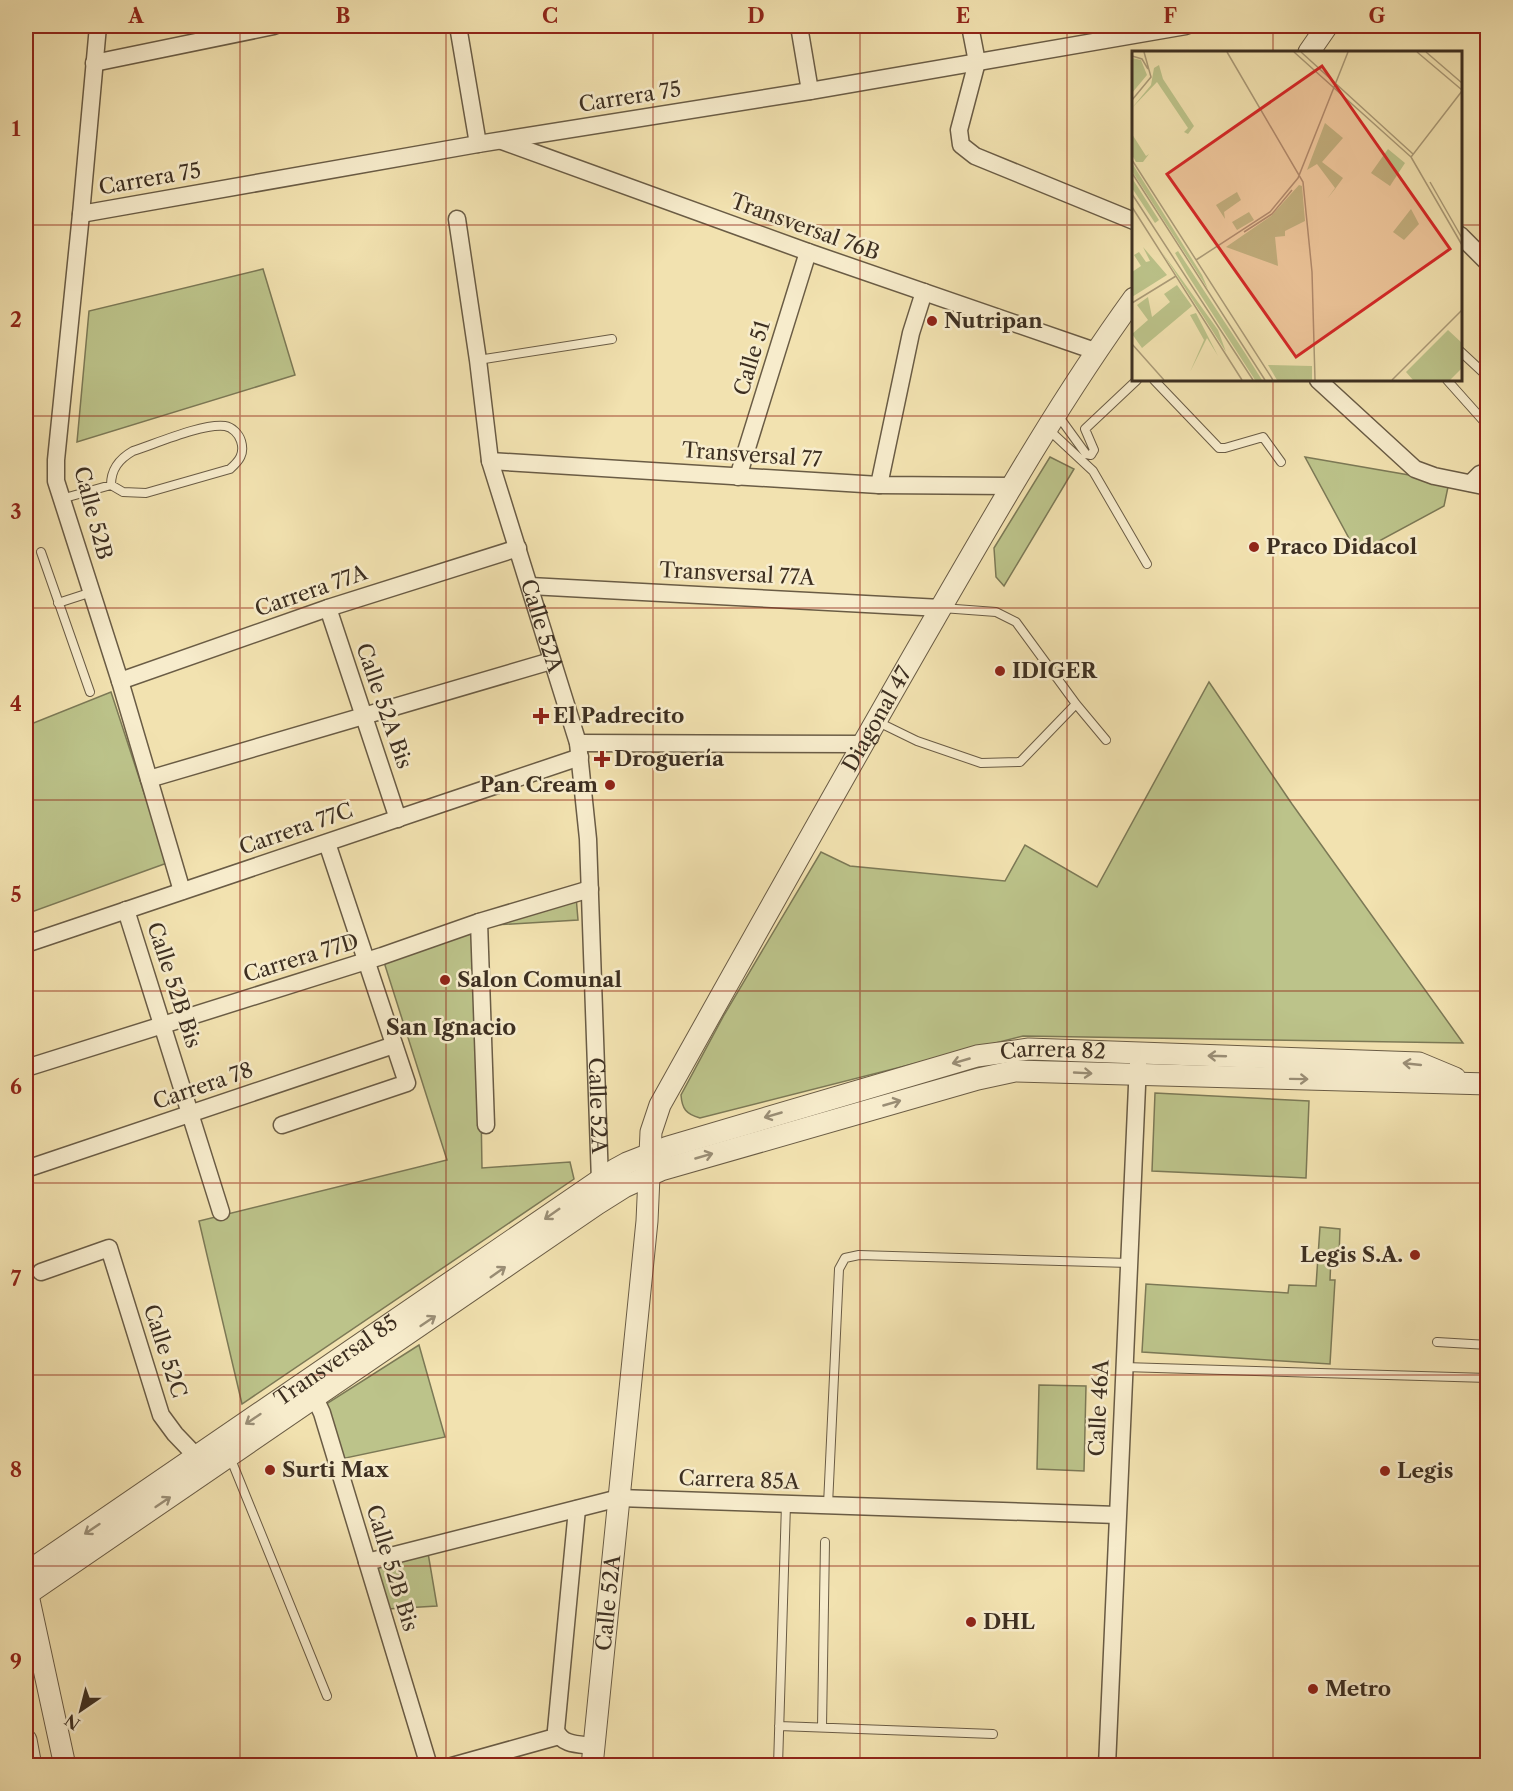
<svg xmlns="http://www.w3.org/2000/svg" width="1513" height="1791" font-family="'Libre Caslon Text',serif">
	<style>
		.green { fill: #bcc38a; stroke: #7c7956; stroke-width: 1.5 }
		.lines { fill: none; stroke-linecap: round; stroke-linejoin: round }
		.service-casing { stroke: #6a5c45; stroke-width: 10 }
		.minor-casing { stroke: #6a5c45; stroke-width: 19 }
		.tertiary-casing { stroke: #6a5c45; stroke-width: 23 }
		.service { stroke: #f7eccc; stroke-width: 8 }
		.minor { stroke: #f7eccc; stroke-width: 16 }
		.tertiary { stroke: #f7eccc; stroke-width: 21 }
		.oneway { stroke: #9a8e76 }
		.grid { fill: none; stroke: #8f2418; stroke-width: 1.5; stroke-opacity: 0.55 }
		.poi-dot { fill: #8f2418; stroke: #f7eccc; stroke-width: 2 }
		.labels { text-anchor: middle; stroke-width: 5; stroke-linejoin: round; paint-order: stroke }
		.street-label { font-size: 21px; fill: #3d2f21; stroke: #f7eccc }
		.poi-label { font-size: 21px; font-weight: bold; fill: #3d2f21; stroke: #f7eccc; text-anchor: start }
		.neighbourhood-label { font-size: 22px; font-weight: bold; fill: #3d2f21; stroke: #f7eccc }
		.inset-road { fill: none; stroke: #aa9a77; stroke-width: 1.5 }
		.view { fill: #d62828; fill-opacity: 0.15; stroke: #d62828; stroke-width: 3 }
		.inset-edge { fill: none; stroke: #3d2f21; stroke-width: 3 }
		.neatline { fill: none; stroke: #8f2418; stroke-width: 2 }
		.grid-label { font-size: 20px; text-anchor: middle; font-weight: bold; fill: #8f2418 }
	</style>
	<rect width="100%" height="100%" fill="#f2e2b0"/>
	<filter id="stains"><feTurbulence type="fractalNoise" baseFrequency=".00333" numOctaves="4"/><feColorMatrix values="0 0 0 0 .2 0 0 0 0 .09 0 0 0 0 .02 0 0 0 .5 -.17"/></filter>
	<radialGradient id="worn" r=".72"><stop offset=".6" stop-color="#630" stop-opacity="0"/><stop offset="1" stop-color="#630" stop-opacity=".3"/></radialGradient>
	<!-- green -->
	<path class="green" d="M263,269L295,375L77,442L89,311Z
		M1050,457L1074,469L1004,586L996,577L994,548Z
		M1305,457L1438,480L1448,487L1444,506L1357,553Z
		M1209,682L1292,804L1463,1043L1023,1036L700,1118C686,1114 682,1109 681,1095L724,1015L821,852L850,866L1005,881L1025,845L1097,887Z
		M111,692L167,863L26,914V726Z
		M576,896L578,920L478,926L482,1168L570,1162L574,1179L242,1404L199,1221L447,1160L383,959L478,926Z
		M1155,1093L1309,1101L1306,1178L1152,1171Z
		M1320,1227L1340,1229L1339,1257H1331L1330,1280H1335L1330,1364L1142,1352L1146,1284L1288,1293L1289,1285L1316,1286Z
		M419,1345L445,1437L341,1459L323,1406Z
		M1039,1385L1086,1386L1084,1471L1037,1469Z
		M426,1541L437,1606L387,1609L371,1555Z"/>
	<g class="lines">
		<defs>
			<path id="service" d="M1460,351L1488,377
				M478,360L612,339
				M1154,380L1219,448H1225L1263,437L1281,462
				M1447,380L1488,426
				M1057,414L1086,454L1091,455L1094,450L1085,429L1137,380
				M1048,429L1093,471L1147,564
				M61,499L111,485L123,492L146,493L230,469C239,461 245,454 241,441C239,434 232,427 225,426C203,423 155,444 133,451C119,459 111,469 111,485
				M41,552L90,692
				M58,603L92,592
				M942,608L996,612L1016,622L1076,704L1106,740
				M876,721L917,741L981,763L1020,762L1076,704
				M1437,1342L1488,1345
				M1124,1367L1488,1378
				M230,1457L327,1696
				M828,1505L839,1269L845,1258L859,1255L1129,1263
				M779,1726L993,1734
				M822,1727L825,1542
				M778,1766L786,1504"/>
			<g id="minor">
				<path d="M98,26L81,214L56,460V481L120,681L182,891"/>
				<path d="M458,26L478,144"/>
				<path d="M799,26L810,91"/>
				<path d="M970,26L977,62L959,130L961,145L975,156L1134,221"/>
				<path d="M94,63L274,26"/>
				<path d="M502,141L808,252L1095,351"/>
				<path d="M81,214L478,144L810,91L1186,26"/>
				<path id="s1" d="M457,219L478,360L490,461L578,743L588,839L600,1181"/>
				<path d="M1460,235L1488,263"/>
				<path d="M1318,380L1415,469L1434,476L1488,487"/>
				<path d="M490,461L879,485L1012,486"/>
				<path d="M738,477L808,252"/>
				<path d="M1471,483L1480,474L1488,472"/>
				<path d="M879,485L911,333L924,292"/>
				<path d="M530,586L941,608"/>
				<path d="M328,608L398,819"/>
				<path d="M120,681L328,608L518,548"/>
				<path d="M578,743L862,744"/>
				<path d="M149,779L551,661"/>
				<path d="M126,910L221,1212"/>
				<path d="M479,922L486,1125"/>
				<path d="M26,944L580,757"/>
				<path d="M26,1068L382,956L479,922L590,889"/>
				<path d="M282,1125L407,1083L327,843"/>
				<path d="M26,1169L394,1045"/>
				<path d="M41,1272L109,1248L161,1415L175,1434L197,1457"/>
				<path d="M315,1398L322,1413L429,1766"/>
				<path d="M577,1509L556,1730C562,1746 580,1744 594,1746"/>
				<path d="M367,1562L619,1498L1117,1515"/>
				<path d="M452,1766L559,1736"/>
				<path d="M1107,1766L1138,1063"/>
			</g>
			<g id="tertiary">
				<path d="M1309,52L1327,26"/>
				<path id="s2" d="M26,1573L616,1169L627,1163L668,1147L977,1056L1029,1049L1419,1063L1455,1078"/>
				<path d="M26,1586L65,1766"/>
				<path d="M26,1595L597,1204L624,1187L661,1170L978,1079L1015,1071L1488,1084"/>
				<path d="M26,1740L31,1766"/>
				<path id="s3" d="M592,1766L647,1221L651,1132L660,1105C751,942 842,779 935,618C998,509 1060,400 1134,298"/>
			</g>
		</defs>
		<!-- service casing -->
		<use href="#service" class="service-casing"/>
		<!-- minor casing -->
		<use href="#minor" class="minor-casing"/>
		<!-- tertiary casing -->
		<use href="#tertiary" class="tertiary-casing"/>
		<!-- service -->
		<use href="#service" class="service"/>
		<!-- minor -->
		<use href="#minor" class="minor"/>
		<!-- tertiary -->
		<use href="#tertiary" class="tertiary"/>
	</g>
	<!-- one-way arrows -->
	<defs><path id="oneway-shaft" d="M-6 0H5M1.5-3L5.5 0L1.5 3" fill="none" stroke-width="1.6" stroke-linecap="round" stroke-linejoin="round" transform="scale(1.5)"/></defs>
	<g class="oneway">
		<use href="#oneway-shaft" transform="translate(1217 1056) rotate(-178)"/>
		<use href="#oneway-shaft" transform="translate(961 1061) rotate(164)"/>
		<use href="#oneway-shaft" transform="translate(1412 1064) rotate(-174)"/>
		<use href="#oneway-shaft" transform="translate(1083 1073) rotate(3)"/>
		<use href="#oneway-shaft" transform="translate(1299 1079) rotate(1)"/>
		<use href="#oneway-shaft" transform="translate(892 1103) rotate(-16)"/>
		<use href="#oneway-shaft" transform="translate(773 1115) rotate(164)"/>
		<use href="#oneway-shaft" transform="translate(704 1156) rotate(-16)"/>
		<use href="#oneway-shaft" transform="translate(552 1214) rotate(145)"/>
		<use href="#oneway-shaft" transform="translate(498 1272) rotate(-35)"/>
		<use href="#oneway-shaft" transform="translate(428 1321) rotate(-34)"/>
		<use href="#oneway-shaft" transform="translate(253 1419) rotate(146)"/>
		<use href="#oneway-shaft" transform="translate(163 1502) rotate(-34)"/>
		<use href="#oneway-shaft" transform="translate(92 1529) rotate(146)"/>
	</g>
	<!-- grid -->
	<path class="grid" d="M240,26V1766M446,26V1766M653,26V1766M860,26V1766M1067,26V1766M1273,26V52M26,225H1134M1460,225H1488M1273,380V1766M26,416H1488M26,608H1488M26,800H1488M26,991H1488M26,1183H1488M26,1375H1488M26,1566H1488"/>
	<!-- markers -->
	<g class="poi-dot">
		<circle cx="932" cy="321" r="6"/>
		<circle cx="1254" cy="547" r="6"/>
		<circle cx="1000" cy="671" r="6"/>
		<path d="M538 707h6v6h6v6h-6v6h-6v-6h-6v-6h6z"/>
		<path d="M599 750h6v6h6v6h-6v6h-6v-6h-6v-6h6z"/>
		<circle cx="610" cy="785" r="6"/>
		<circle cx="445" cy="980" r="6"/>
		<circle cx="1415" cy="1255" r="6"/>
		<circle cx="270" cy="1470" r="6"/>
		<circle cx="1385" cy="1471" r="6"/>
		<circle cx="971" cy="1622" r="6"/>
		<circle cx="1313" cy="1689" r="6"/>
	</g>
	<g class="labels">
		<!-- street labels -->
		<g class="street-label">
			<text transform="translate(630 97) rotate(-9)" y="7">Carrera 75</text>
			<text transform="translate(150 179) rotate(-10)" y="7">Carrera 75</text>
			<text transform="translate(805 227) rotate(20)" y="7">Transversal 76B</text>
			<text transform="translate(752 358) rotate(-73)" y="7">Calle 51</text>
			<text transform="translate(752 455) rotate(4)" y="7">Transversal 77</text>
			<text transform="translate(93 513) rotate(75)" y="7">Calle 52B</text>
			<text transform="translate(737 574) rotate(3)" y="7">Transversal 77A</text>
			<text transform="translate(311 591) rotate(-19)" y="7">Carrera 77A</text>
			<text dy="7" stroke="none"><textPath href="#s1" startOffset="417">Calle 52A</textPath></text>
			<text transform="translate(384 706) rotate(71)" y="7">Calle 52A Bis</text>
			<text dy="7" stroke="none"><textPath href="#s3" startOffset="1108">Diagonal 47</textPath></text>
			<text transform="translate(296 829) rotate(-19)" y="7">Carrera 77C</text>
			<text transform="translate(301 958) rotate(-17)" y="7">Carrera 77D</text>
			<text transform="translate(174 985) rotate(72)" y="7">Calle 52B Bis</text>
			<text dy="7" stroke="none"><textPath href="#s2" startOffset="1170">Carrera 82</textPath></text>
			<text transform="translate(203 1086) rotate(-19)" y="7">Carrera 78</text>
			<text dy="7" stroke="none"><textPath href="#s1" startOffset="903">Calle 52A</textPath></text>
			<text transform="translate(165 1351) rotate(72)" y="7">Calle 52C</text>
			<text dy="7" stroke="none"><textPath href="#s2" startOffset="376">Transversal 85</textPath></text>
			<text transform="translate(1099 1408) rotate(-87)" y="7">Calle 46A</text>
			<text transform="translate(739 1480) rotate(2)" y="7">Carrera 85A</text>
			<text transform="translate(392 1568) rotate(73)" y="7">Calle 52B Bis</text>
			<text dy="7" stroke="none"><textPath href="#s3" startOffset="164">Calle 52A</textPath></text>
		</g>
		<!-- poi labels -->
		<g class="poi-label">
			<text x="944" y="328">Nutripan</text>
			<text x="1266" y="554">Praco Didacol</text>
			<text x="1012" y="678">IDIGER</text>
			<text x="553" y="723">El Padrecito</text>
			<text x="614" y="766">Droguería</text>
			<text x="598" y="792" text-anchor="end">Pan Cream</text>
			<text x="457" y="987">Salon Comunal</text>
			<text x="1403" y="1262" text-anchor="end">Legis S.A.</text>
			<text x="282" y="1477">Surti Max</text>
			<text x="1397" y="1478">Legis</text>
			<text x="983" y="1629">DHL</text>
			<text x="1325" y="1696">Metro</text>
		</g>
		<!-- neighbourhood labels -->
		<g class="neighbourhood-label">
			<text x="451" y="1035">San Ignacio</text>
		</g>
	</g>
	<!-- overview -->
	<g transform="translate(1132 51)">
		<rect width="330" height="330" fill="#f2e2b0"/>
		<path d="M0,7L9,9L15,24L0,42ZM27,14L31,28L62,75L56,83L52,81L56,77L25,31L0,57L19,34L22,17ZM193,72L211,87L190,111L211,127L203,138L195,148L203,137L185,113L175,119ZM0,83L14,105L17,103L11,111H4L0,104ZM256,98L273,112L258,135L239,122ZM0,112L70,224L76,238L0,120ZM0,127L27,169L23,172L0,137ZM167,134L170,135L173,170L153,180V185L143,186L146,215L94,196L139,165ZM105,141L109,149L92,161L93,168L84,154ZM279,158L287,173L272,189L261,181ZM117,161L122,169L105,179L100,171ZM11,196L35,224L0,246V221L9,215L2,204L7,201L14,211L18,210ZM46,200L113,302L130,329H123L55,223L43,202ZM30,201L86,279L94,301ZM45,234L60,255L10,297L0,283L16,269L5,254L16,246L20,266L38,251L32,243ZM64,262L86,305L75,287L58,321L72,289L58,264ZM316,279L330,292V317L318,329H281L274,321ZM136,314L180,315V329H145Z" fill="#bcc38a"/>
		<path class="inset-road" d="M95,1L171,131L180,221L183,329M162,1L279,106M169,1L281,103M285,1L330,39M294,1L330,32M0,5L10,8L16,18M330,40L279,106L330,194M0,49L19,26L12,1M0,109L141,329M0,122L133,329M298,131L330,187M0,143L121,329M0,156L110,329M112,181L140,163L160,139M64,209L138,161L166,127L216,1M0,252L44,225M0,293L32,329M260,329L330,259"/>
		<path class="view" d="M190,15L318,198L164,306L35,123Z"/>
		<rect width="330" height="330" class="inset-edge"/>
	</g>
	<!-- margin -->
	<rect width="1513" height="1791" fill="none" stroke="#f2e2b0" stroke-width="66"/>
	<!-- north arrow -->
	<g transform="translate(81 1710) rotate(215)" stroke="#f7eccc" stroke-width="4.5" paint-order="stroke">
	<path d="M0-4.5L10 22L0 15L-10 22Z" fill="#3d2f21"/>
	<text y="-9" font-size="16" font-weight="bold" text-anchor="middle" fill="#3d2f21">N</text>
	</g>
	<rect x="33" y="33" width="1447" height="1725" class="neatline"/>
	<g class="grid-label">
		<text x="136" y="23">A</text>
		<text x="343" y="23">B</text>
		<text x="550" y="23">C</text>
		<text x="756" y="23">D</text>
		<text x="963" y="23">E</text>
		<text x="1170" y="23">F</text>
		<text x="1377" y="23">G</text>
		<text x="16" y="136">1</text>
		<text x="16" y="327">2</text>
		<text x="16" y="519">3</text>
		<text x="16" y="711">4</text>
		<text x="16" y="902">5</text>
		<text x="16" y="1094">6</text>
		<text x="16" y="1286">7</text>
		<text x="16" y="1477">8</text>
		<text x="16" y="1669">9</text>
	</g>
	<rect width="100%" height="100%" filter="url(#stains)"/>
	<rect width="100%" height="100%" fill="url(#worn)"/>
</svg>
